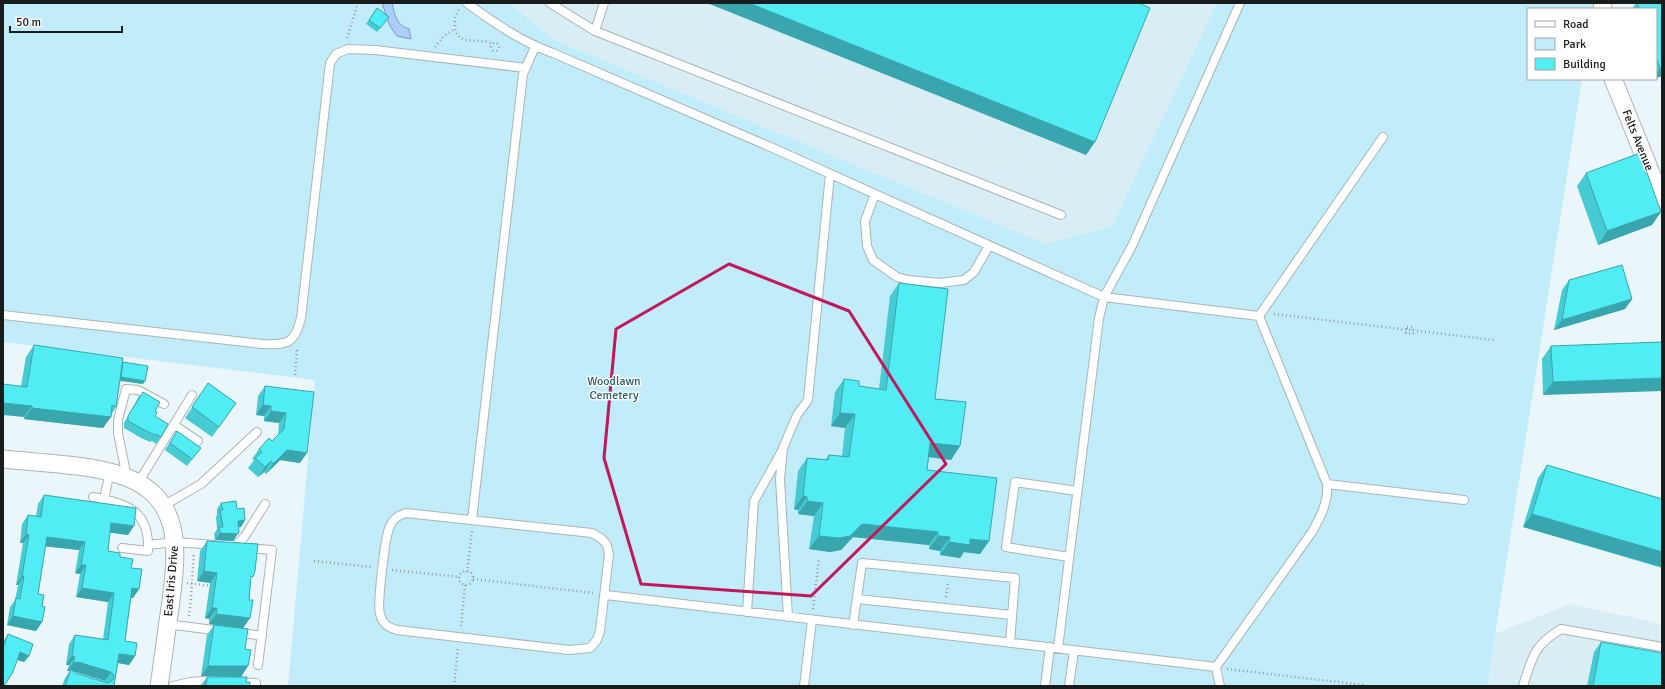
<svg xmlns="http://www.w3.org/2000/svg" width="1665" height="689" font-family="Signika,sans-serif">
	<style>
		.built { fill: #d8edf4 }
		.green { fill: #c1ecfa }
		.water { fill: #accefd; stroke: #8099ba }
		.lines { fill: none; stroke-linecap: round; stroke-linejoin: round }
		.lane-casing { stroke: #a9b4b8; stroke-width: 10 }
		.street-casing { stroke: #a9b4b8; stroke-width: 19 }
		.path { stroke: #959da0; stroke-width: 2.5; stroke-dasharray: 1 3; stroke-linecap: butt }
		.lane { stroke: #fff; stroke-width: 8 }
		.street { stroke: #fff; stroke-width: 17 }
		.wall { fill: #47cbd3; fill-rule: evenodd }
		.shaded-wall { fill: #39a5ac }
		.building { fill: #52ecf5; stroke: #39a5ac }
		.marked { fill: none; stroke: #c2185b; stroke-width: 3; stroke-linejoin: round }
		.labels { text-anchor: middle; stroke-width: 3; stroke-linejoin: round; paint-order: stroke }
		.street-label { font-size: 12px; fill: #181c1d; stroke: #fff }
		.park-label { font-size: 12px; fill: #296070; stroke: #fff }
	</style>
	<rect width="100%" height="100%" fill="#ebf6fa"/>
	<!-- built -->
	<path class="built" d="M509,3H1217L1112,226L1046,244L554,40Z
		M1570,604L1662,624V686H1484L1495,634Z"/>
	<!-- green -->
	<path class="green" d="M3,3H509L554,40L1046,244L1112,226L1217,3H1594L1593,9H1528V79H1582L1487,686H288L315,380L3,342Z"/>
	<!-- water -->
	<path class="water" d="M382,3H392C395,15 396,25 409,29L411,39L397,36L390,26Z"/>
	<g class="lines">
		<defs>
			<path id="lane" d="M467,3C494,23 522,42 553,53L775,149L1104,297L1259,316L1383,137
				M550,3L595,31
				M604,3L595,31L1061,215
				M875,194L865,221L867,246L873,260L897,277L908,280L940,283L964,280L974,272L989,246
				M3,315L262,344C287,345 295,344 301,318L330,63L336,54L348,49L375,50L526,68
				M174,425L198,441
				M127,478L118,433V420L126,389L138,390L164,404
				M138,483L192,395
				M1327,484L1464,500
				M93,497C127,504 150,510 148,551L122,548
				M104,499L110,472
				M163,506L201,484L257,432
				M406,513L592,533L602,539L607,545L609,554L600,631L597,640L590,648L569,650L397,630C389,628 382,623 380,614C377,605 385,535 390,526C393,518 399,515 406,513Z
				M472,520L523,74L535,47
				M148,545L175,542L214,545
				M235,547L245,536L265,504
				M248,548L272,550L258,665
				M1069,557L1006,547L1015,482L1077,491
				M606,595L1216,667L1220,686
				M857,599L1012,615
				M747,612L754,501L782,451
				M788,617L780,479L783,448L797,415L808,400L830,174
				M167,624L221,631
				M853,625L862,563L1015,578L1010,643
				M237,632L262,636
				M1058,648L1099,318L1104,297L1132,246L1240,3
				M1216,667L1312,532C1320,518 1329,501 1327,484L1259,316
				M239,682L256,683V686
				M173,686L190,682L215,680
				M804,686L812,620
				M1045,686L1050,647
				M1069,686L1074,651
				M1523,686C1532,658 1534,645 1561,629L1662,647"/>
			<path id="street" d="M1602,9L1603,3
				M1613,79L1662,200
				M3,459C40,463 86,464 120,475C186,496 177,554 170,608C166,634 163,660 159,686"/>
		</defs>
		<!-- lane casing -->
		<use href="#lane" class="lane-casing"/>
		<!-- street casing -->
		<use href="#street" class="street-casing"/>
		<!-- path -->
		<path class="path" d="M459,10C455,15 454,21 455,28C459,48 480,36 492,44
			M347,38L358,3
			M491 47a4 4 0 1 1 8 0a4 4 0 1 1-8 0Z
			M435,47L444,36L455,29
			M1274,314L1494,340
			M1407,327H1413V334L1406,333Z
			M295,375L297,351L296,349
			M314,561L371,567
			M392,570L460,577
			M459 578a7 7 0 1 1 14 0a7 7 0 1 1-14 0Z
			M467,572L472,531
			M473,579L593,593
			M187,583L212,586
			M946,597L948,583
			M813,609L819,558
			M189,616C192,595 192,575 194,554
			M461,626L465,585
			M1227,669L1364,685
			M454,686L458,647"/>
		<!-- lane -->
		<use href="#lane" class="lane"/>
		<!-- street -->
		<use href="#street" class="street"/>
	</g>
	<!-- wall -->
	<path class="wall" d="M1636,3H1662V76L1656,78V9H1632Z
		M377,8L389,17L377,32L366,24Z
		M1586,173L1652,225L1598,245L1577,186Z
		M1569,280L1632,299L1625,309L1554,330L1562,290Z
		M899,283L935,399L960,446L951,460L929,457L927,470L989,541L980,554L964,552L960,558L940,555V551L929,549V545L853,537L841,550L830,552L809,549L814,516L798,514V510L794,509L798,471L807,458L825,460L829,455L842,456L845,428L831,426L835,392L844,379L859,386L879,389L890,296Z
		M1662,342L1543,395L1542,359L1551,346Z
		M34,345L122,363L143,384L120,381L116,407L103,428L24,419V417L21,386L26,357Z
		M208,383L236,403L212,437L185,418Z
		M265,386L314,392L300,463L280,460L266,474L264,472L258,477L248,468L254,460L252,459L259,449L272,441L278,435L279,423L264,421V416L256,415L258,396Z
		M143,392L155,411V416L161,437L156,444L152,441L150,442L141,438L124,428V423L138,398Z
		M177,431L201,448L187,466L165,450Z
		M1547,465L1662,499V568L1523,527L1538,478Z
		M44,495L128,535L110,532L108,551L120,557L131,568L139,589L133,598L131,597L125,641L135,656L129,665L118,663L114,686H62L65,678L70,671H67L69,665H66L69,644L75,635L103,639L108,602L76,597L80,574L75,573L79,550L45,546L38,594L42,606V622L36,631L7,625L10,607L15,600L18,585H16L23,543H20L22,524L28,515L36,516L38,504ZM73,671L105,681L106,682L75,673Z
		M221,503L237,509L245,520L241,527H239L235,539L233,541L215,540L214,534L217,529L216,517L217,515V509Z
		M207,541L251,580L249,600L250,618L243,628L209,624V619L205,618L210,583L197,581L200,551Z
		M214,625L241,677L201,676L207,635Z
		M8,634L29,656L24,662L17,660L3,686V642Z
		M1601,642L1662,686H1587L1594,652Z
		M207,677L246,682L250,686H200Z"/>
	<!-- shaded-wall -->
	<path class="shaded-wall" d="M707,3H749L1095,142L1086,155Z
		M1662,67V76L1656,78V73L1660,68Z
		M1661,212L1652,225L1598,245L1607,231Z
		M1632,299L1625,309L1554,330L1562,320Z
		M121,377L145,381L143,384L118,380Z
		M1662,378V391L1543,395L1553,382Z
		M3,403L32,406L24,417L3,415Z
		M263,405L271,406L264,416L256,415Z
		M32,408L111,417L103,428L24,419Z
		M271,411L286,413L279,423L264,421Z
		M840,413L855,414L845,428L831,426Z
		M930,443L960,446L951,460L921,456Z
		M287,450L307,453L300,463L280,460L266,474L273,464Z
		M271,461L264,472L258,477L265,467Z
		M803,496L807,497L798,510L794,509Z
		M807,501L823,503L814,516L798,514Z
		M1532,514L1662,552V567L1523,527Z
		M245,520L241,527L233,528L238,521Z
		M111,523L134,526L128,535L105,532Z
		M862,524L938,532L929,545L853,537L841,550L830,552L809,549L819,536Z
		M239,532L233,541L215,540L220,533Z
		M26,534L29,535L23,543H20Z
		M938,536L950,537L940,551L929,549Z
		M47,537L85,542L79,550L41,546Z
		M970,539L989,541L980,554L964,552L960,558L940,555L949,542Z
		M81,565H86L80,574L75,573Z
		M204,571L217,573L210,583L197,581Z
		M22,576H24L18,585H16Z
		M82,588L114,593L108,602L76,597Z
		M132,588L139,589L133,598L126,597Z
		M212,608H217L209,619L205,618Z
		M216,614L250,618L243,628L209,624Z
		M13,616L42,622L36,631L7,625Z
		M20,652L29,656L24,662L15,659Z
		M119,654L135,656L129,665L113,662Z
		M72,656L75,657L69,665H66Z
		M78,662L111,672L105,681L72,671L71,669L70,671H67L73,663Z
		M208,666H248L241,677L201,676Z"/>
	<!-- building -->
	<path class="building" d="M749,3H1139L1150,8L1095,142Z
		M1637,3H1662V67L1660,68L1656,57V9H1639Z
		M377,8L389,17L380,28L369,20Z
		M1640,153L1661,212L1607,231L1586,173Z
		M1622,265L1632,299L1562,320L1569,280Z
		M899,283L948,289L935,399L966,402L960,446L930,443L927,470L997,478L989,541L970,539V545L949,542L950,537L938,536V532L862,524L850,536L839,538L819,536L823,503L807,501V497L803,496L807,458L828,460L829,455L849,457L855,414L840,413L844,379L859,381V386L886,390Z
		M1662,342V378L1553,382L1551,346Z
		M34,345L123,358L116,407L112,405L111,417L32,408V406L3,403V384L27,387Z
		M123,362L148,366L145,381L121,377Z
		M208,383L236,403L219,427L192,407Z
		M265,386L314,392L307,453L287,450L273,464L271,461L265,467L255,458L262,452L259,449L269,438L272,441L284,429L286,413L271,411V406L263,405Z
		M143,392L160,402L155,411L157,412L155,416L168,424L161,437L156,434L155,435L146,431L128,421V416Z
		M177,431L201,448L192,459L170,443Z
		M1547,465L1662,499V552L1532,514Z
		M44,495L136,508L134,526L111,523L108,551L120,553V557L133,559L131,568L142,569L139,589L132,588L125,641L137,643L135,656L119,654L114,686H65L71,669L75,673L108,683L114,679V676L111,672L78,662L73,663L75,657L72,656L75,635L108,640L114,593L82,588L86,565H81L85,542L47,537L38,594L44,595L42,606L45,607L42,622L13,616L16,598L20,599L24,576H22L29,535L26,534L28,515L41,517Z
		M236,501L237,509L244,508L245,520L238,521L239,532L238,534L220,533L219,527H223L220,510H223L221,503Z
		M207,541L258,544L255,571L253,577L251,576L249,600H253L250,618L216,614L217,608H212L217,573L204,571Z
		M214,625L248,629L245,649L251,650L248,666H208Z
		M8,634L33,644L29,656L20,652L13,672L4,686H3V648Z
		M1601,642L1662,653V686H1593Z
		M207,677H247L246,682H250V686H206Z"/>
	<!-- marked area -->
	<path class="marked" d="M729,264L849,311L946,464L811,596L641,584L604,458L616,329Z"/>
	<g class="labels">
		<!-- street labels -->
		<g class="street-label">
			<text transform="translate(1638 140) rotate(68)" y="4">Felts Avenue</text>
			<text transform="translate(171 581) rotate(-85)" y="4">East Iris Drive</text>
		</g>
		<!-- park labels -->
		<g class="park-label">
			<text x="614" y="385">Woodlawn<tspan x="614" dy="14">Cemetery</tspan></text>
		</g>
	</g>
	<!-- border -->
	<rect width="1665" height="689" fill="none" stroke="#181c1d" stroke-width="8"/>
	<!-- legend -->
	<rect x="1527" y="8" width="130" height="72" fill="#ffffff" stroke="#a3a4a5"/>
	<rect x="1535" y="21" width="20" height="6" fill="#ffffff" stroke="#a3a4a5"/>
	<text x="1563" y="28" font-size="12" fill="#181c1d">Road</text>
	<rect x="1535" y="38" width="20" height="12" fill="#c1ecfa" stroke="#a3a4a5"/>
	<text x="1563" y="48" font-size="12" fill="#181c1d">Park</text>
	<rect x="1535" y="58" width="20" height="12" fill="#52ecf5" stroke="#a3a4a5"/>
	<text x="1563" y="68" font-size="12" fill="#181c1d">Building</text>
	<!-- scale -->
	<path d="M10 26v6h112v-6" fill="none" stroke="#181c1d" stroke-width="2"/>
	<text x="16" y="26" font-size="12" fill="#181c1d" stroke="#ffffff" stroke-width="3" paint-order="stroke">50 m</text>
</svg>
